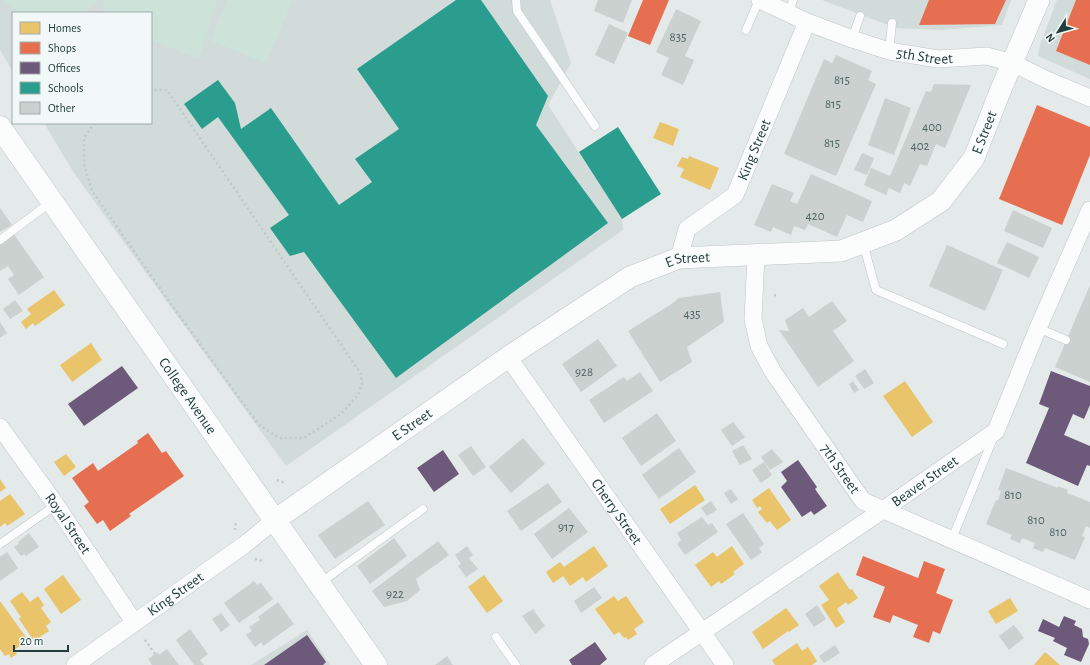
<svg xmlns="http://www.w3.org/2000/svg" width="1090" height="665" font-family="'Alegreya Sans',sans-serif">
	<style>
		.built { fill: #d1dbd9 }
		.green { fill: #cde2d9 }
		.homes { fill: #e9c46a }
		.shops { fill: #e76f51 }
		.offices { fill: #6d597a }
		.schools { fill: #2a9d8f }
		.building { fill: #cbd1cf }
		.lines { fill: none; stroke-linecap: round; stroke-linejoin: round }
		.service-casing { stroke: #c1c6c6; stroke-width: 9 }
		.minor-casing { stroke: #c1c6c6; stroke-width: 18 }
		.tertiary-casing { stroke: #c1c6c6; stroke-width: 22 }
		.secondary-casing { stroke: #c0c7c6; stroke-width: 23 }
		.path { stroke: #c1c9c9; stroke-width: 2.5; stroke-dasharray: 2 3; stroke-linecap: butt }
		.service { stroke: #fbfcfc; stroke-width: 8 }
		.minor { stroke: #fbfcfc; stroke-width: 17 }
		.tertiary { stroke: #fbfcfc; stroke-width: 21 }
		.secondary { stroke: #fbfcfc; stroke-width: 22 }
		.labels { text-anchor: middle; stroke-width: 4; stroke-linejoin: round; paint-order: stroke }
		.number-label { font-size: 13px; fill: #4c6362 }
		.street-label { font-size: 15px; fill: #213d3c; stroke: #f2f8f7 }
	</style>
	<rect width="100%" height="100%" fill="#e4e9e9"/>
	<!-- built -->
	<path class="built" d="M0,0H550L571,63L548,105L622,219L623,230L286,466L74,173L44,123H151V13H13V72L0,50Z
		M822,0H1011L1002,25L941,30L896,28Z
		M1057,0H1090V79L1038,56L1040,45Z
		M307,630L330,665H251Z"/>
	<!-- green -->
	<path class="green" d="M4,0H98L86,13H18Z
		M103,0H217L199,59L151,40V13H104Z
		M227,0H293L266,63L211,41Z"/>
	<!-- homes -->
	<path class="homes" d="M660,122L679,129L673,146L653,138Z
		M689,156L719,168L710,190L680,177L684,169L677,166L682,157L688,159Z
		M54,290L65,305L35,326L33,323L26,329L21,322L31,314L27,309Z
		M91,343L102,360L72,382L60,365Z
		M905,381L933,422L912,437L883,396Z
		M66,454L76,467L64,476L54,462Z
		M0,479L6,488L0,492Z
		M695,485L705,500L670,524L660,509Z
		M769,488L791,520L777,530L770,521L767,523L758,512L762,509L760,506L757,508L752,500Z
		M10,494L25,514L7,526L5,523L0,527V501Z
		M594,546L608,566L586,582L583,577L570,586L563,576L553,583L546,572L560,562L564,567Z
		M732,546L744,564L733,572L735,574L721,584L719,581L711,587L695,565L713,552L717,557Z
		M838,572L850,590L852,589L858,598L848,605L846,602L837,609L845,622L836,628L821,605L829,600L819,586Z
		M63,575L81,600L61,614L44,589Z
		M484,575L503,601L487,613L468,587Z
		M22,592L30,602L38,596L44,605L41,608L51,622L46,626L49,631L34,641L19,619L21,617L10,601Z
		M614,596L618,601L626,596L644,622L634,629L637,634L628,640L626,637L624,638L619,632L614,635L595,609Z
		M1010,598L1018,611L996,624L988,611Z
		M0,601L28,640L14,650L17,654L11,658L9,654L5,656L0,649Z
		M786,608L799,625L789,632L788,631L763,649L752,632Z
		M797,643L802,651L808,647L817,661L812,665H775L772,660Z
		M1045,652L1060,665H1034Z"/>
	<!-- shops -->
	<path class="shops" d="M643,0H669L650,45L628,36Z
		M929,0H1006L995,24L919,25Z
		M1076,0H1090V65L1056,51Z
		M1037,105L1090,127V155L1062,225L999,199Z
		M148,433L162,453L166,451L184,476L129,514L131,516L110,531L103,520L97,524L84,506L89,502L72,478L93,463L98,471L138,443L137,441Z
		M863,556L918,578L924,561L945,569L936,593L953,600L940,634L933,631L929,643L913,637L918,625L893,615L890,623L873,617L885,587L856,575Z"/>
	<!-- offices -->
	<path class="offices" d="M122,366L138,388L84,426L68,404Z
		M1051,371L1090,386V405L1084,419L1073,414L1064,435L1090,446V466L1087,465L1078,486L1026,463L1049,408L1039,404Z
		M443,450L459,474L434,492L417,468Z
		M798,460L817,487L815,489L827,506L814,515L811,511L802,517L781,487L787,481L781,472Z
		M1064,616L1076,621L1074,625L1082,629L1083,637L1088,639L1089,644L1081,662L1064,655L1067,648L1053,641L1055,638L1038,631L1043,619L1059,627Z
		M307,635L326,662L323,665H264Z
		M595,642L607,659L600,665H572L569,660Z"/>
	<!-- schools -->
	<path class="schools" d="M456,0H481L548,96L536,125L608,223L396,378L304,252L290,256L270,228L289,215L218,117L202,129L184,104L218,80L235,103L241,129L271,108L339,205L372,182L355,159L399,129L357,69Z
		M618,127L661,194L622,219L579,152Z"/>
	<!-- building -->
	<path class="building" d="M598,0H632L623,23L594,11Z
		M676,9L701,21L685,56L694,60L683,85L661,75L669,58L656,52Z
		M609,24L628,33L614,64L595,55Z
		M836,55L872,71L868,80L876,84L836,176L784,154L824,59L832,63Z
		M934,84L971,85L945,148L936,144L927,166L920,164L910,186L904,183L900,193L889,188L886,195L864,185L871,168L890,176L926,91L931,92Z
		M885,98L911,108L894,155L868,145Z
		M862,153L874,158L867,175L854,170Z
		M811,174L872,201L863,222L847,215L837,237L808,224L805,230L794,226L791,235L773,227L771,232L754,225L772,184L794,193L790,201L797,204Z
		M0,208L12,225L0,232Z
		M1013,210L1052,228L1043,248L1004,231Z
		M13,233L44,277L19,295L8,279L14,275L8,266L0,271V243Z
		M1007,242L1039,257L1029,278L997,263Z
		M947,245L1003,270L985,311L929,286Z
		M1090,285V382L1055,367Z
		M720,292L724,322L687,347L692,362L660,382L628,331L670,305L679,298Z
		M15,300L23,311L10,319L3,309Z
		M832,301L847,321L833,331L854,361L818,387L779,330L789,331L785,320L803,308L809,317Z
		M0,322L7,333L0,338Z
		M598,339L617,366L581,392L562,364Z
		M865,369L874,383L864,389L855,376Z
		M640,372L653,391L604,423L589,400L624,377L627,381Z
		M853,381L859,390L854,393L849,384Z
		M657,413L676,441L641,466L622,438Z
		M733,422L745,437L732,446L721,430Z
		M523,438L545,464L511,493L489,467Z
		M743,445L752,459L740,465L732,451Z
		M471,446L486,467L473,476L458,455Z
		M679,448L696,472L659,499L642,475Z
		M772,449L783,462L770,470L761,457Z
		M764,462L772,475L761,483L752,470Z
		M1006,468L1058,488V486L1068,490L1067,493L1090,502V528L1086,526L1082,536L1085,537L1075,560L1045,548L1043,552L1033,548L1035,543L1022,538L1020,543L1010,539L1012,535L986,524L996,500L998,501L1001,491L998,490Z
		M548,483L562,502L521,531L507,511Z
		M731,489L738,499L731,504L724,493Z
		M368,501L385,525L335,559L318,535Z
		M711,501L717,510L707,516L701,508Z
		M569,508L588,532L552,559L534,534Z
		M743,513L764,544L759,548L762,552L751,560L726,524Z
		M702,517L708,525L712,523L718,532L685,555L677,544L681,540L677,533Z
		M29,533L39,547L26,556L24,554L21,556L14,547L19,544L18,542Z
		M394,538L407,556L370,584L357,566Z
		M438,541L449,555L416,579L420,590L407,601L384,607L372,591Z
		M467,546L473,555L469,558L478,569L466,577L458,566L461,564L455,555Z
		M7,552L18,568L0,581V557Z
		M254,581L257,585L261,583L273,599L239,623L224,603Z
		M594,587L602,598L581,613L574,601Z
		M278,602L294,624L263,646L261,642L255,647L246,635L252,631L249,627L260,620L258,617Z
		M817,605L826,619L814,627L805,614Z
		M533,609L545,626L535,634L522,616Z
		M221,613L230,625L221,632L212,619Z
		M1014,625L1024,638L1009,650L999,636Z
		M190,629L208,654L200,660L204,665H194L176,640Z
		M835,645L840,653L824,663L819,656Z
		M167,649L179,665H152L148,659L158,652L159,655Z
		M447,656L453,665H435Z"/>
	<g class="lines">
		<defs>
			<path id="service" d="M516,0L517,11L595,126
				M789,13L793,0
				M746,30L759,0
				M852,39L860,16
				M889,51L892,23
				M0,240L51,202
				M863,243L876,290L1003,344
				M1038,328L1066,340
				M952,539L994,436
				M0,544L56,505
				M320,583L423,509
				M496,637L516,665"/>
			<g id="minor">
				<path id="s1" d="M760,0L807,22L852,39L889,51L938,59L987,56L1013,63L1045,79L1090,98"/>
				<path id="s2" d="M756,255L753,319L759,346L773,372L863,501L1090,600"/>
				<path id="s3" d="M679,258L687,229L735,195L807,22"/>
				<path id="s4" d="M508,357L725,665"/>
				<path id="s5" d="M0,427L56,505L134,622"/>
				<path id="s6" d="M75,665L244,545L275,520"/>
				<path id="s7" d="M653,665L883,510L996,431L1038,328L1090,210"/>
			</g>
			<g id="tertiary">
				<path id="s8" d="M275,520L508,357L630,277L679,258L841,251L896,230L941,201L974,158L1001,89L1039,0"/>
			</g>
			<g id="secondary">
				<path id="s9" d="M0,127L376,665"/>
			</g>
		</defs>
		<!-- service casing -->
		<use href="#service" class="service-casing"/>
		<!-- minor casing -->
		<use href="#minor" class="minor-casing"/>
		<!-- tertiary casing -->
		<use href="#tertiary" class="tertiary-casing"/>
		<!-- secondary casing -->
		<use href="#secondary" class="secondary-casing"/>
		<!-- path -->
		<path class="path" d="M95,123L84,137V164L92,191L173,307L259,425L279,438H304L341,414L358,395L362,384L361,374L167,90H151
			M774,295L779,296
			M277,480L282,482H286
			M235,530L236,520
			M255,559L263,561
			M145,640L155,654"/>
		<!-- service -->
		<use href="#service" class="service"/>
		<!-- minor -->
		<use href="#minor" class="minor"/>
		<!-- tertiary -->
		<use href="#tertiary" class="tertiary"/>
		<!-- secondary -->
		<use href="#secondary" class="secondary"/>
	</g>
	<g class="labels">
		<!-- number labels -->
		<g class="number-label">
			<text x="678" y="41">835</text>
			<text x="842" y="84">815</text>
			<text x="833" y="108">815</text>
			<text x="932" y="131">400</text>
			<text x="832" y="147">815</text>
			<text x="920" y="150">402</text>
			<text x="815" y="220">420</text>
			<text x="692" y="318">435</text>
			<text x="584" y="376">928</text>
			<text x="1013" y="499">810</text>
			<text x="1036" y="524">810</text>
			<text x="566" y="531">917</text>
			<text x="1058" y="536">810</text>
			<text x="395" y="598">922</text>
		</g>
		<!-- street labels -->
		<g class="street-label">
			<text dy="5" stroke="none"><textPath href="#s1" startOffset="175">5th Street</textPath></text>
			<text dy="5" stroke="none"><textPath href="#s8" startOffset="839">E Street</textPath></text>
			<text dy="5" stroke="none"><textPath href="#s3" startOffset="138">King Street</textPath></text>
			<text dy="5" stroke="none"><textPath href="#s8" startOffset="491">E Street</textPath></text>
			<text dy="5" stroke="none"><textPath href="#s9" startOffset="328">College Avenue</textPath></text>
			<text dy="5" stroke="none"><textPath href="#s8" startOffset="167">E Street</textPath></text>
			<text dy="5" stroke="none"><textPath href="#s2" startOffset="239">7th Street</textPath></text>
			<text dy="5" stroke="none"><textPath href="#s7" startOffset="328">Beaver Street</textPath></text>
			<text dy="5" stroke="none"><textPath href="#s4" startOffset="189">Cherry Street</textPath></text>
			<text dy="5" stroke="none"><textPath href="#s5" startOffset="118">Royal Street</textPath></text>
			<text dy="5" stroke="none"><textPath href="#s6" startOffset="123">King Street</textPath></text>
		</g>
	</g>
	<!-- legend -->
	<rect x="12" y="12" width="140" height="112" fill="#f2f8f7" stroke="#9eadac"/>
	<rect x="20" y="22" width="20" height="12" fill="#e9c46a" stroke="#9eadac"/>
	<text x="48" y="32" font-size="12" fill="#213d3c">Homes</text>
	<rect x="20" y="42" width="20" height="12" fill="#e76f51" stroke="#9eadac"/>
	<text x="48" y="52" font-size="12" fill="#213d3c">Shops</text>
	<rect x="20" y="62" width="20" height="12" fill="#6d597a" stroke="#9eadac"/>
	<text x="48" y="72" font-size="12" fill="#213d3c">Offices</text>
	<rect x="20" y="82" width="20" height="12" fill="#2a9d8f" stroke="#9eadac"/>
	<text x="48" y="92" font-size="12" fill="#213d3c">Schools</text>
	<rect x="20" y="102" width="20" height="12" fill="#cbd1cf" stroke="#9eadac"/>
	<text x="48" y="112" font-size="12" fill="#213d3c">Other</text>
	<!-- north arrow -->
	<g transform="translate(1058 32) rotate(233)" stroke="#f2f8f7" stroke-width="3" paint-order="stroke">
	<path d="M0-3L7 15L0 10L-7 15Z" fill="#213d3c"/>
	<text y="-6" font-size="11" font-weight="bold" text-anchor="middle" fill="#213d3c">N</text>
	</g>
	<!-- scale -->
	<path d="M14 645v6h54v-6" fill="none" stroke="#213d3c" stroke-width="2"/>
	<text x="20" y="645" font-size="12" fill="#213d3c" stroke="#f2f8f7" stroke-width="3" paint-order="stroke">20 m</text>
</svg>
